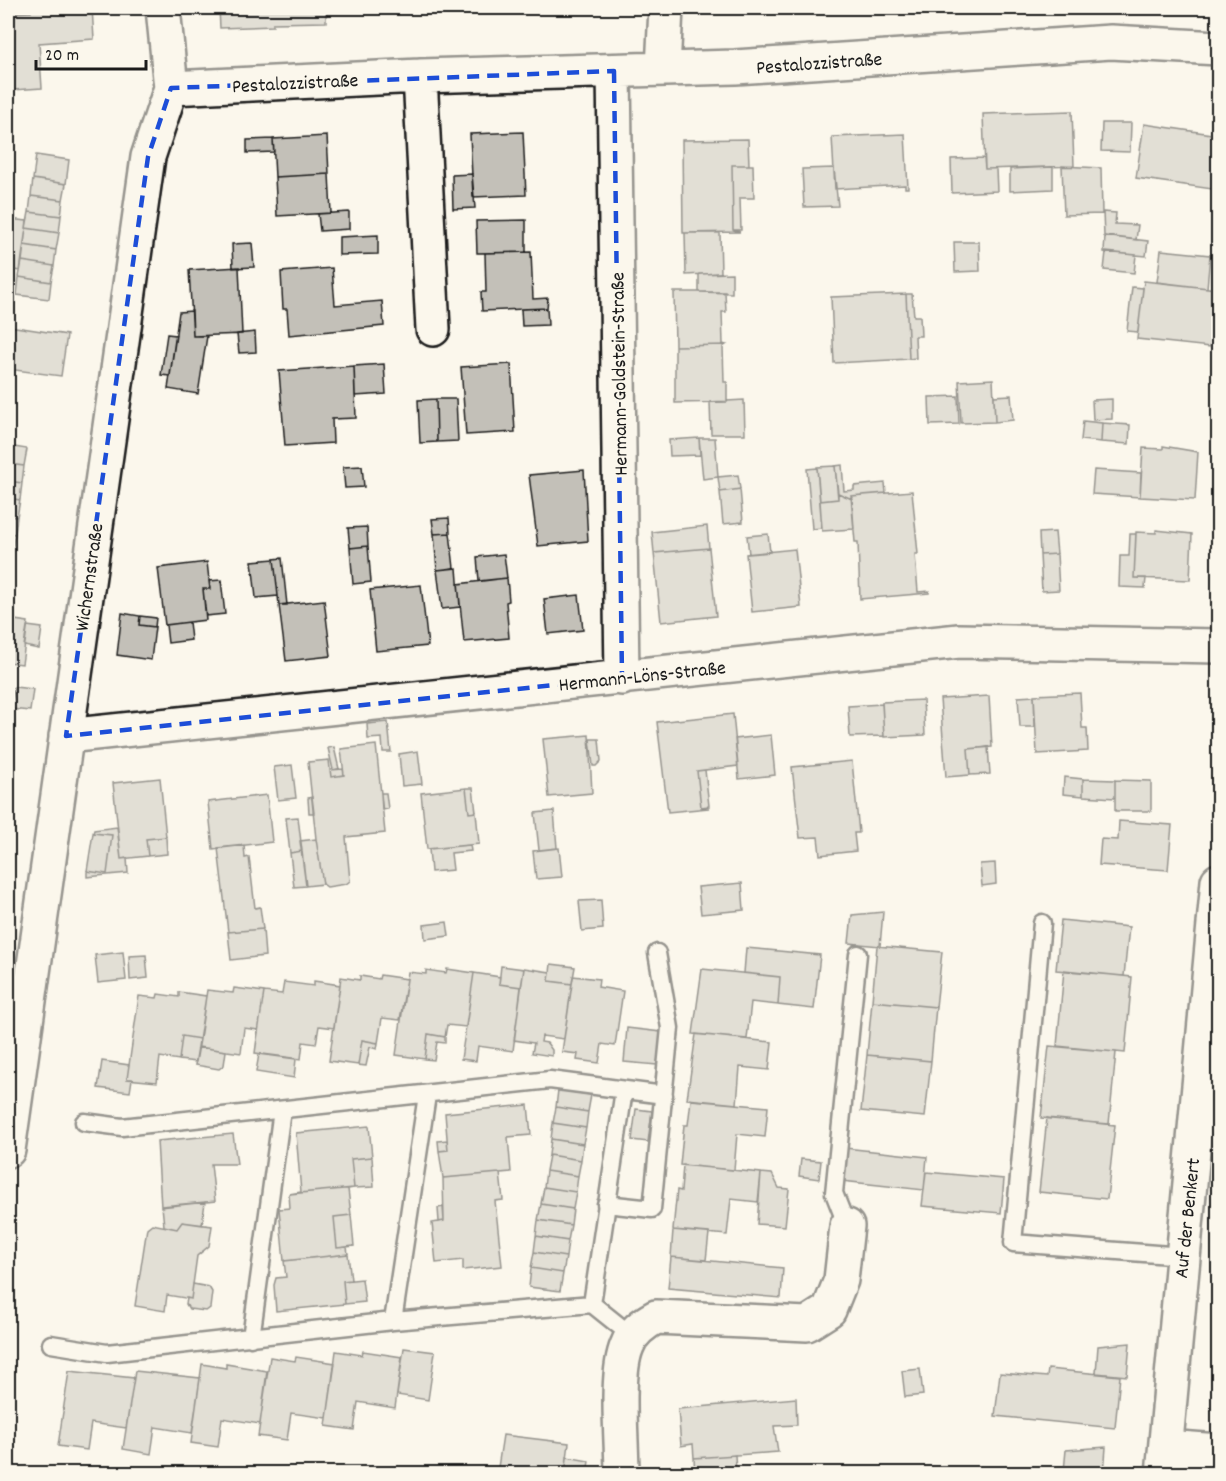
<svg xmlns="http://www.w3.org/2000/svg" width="1226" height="1481" font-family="Dekko,sans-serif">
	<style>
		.building { fill: #c3c0b8; stroke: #1c1c1c; stroke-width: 1.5 }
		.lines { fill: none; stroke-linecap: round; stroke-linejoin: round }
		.service-casing { stroke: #1c1c1c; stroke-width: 21 }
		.minor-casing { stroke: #1c1c1c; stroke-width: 38 }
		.service { stroke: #fbf7ec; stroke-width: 16 }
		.minor { stroke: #fbf7ec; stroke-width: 33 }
		.marked { fill: none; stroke: #1d4ed8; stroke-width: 4.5; stroke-dasharray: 12 8; stroke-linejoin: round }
		.labels { text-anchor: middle; stroke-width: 6; stroke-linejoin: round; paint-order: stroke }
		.street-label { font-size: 20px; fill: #1c1c1c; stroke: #fbf7ec }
	</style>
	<rect width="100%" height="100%" fill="#fbf7ec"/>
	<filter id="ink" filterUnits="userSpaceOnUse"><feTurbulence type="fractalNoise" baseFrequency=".0167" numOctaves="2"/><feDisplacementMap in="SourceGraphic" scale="12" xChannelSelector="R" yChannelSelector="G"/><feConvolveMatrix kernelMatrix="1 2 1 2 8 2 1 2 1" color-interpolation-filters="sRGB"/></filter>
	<g filter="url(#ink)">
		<!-- building -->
		<path class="building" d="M8,8L11,45H8Z
			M8,8H31V12L9,13Z
			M31,8H92L94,39L39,43L42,88L13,90L9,13L31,12Z
			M219,8H326V22L273,23V26L220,28Z
			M8,105H13V125L8,124Z
			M1072,111L1074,166L985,169L983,114Z
			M1102,123H1131L1130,152L1101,151Z
			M1144,124L1218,135L1212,189L1136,178Z
			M523,132L526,195L473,197L470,134Z
			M905,134L908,188H905V185L835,189L832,137Z
			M327,136L329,174L275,177L273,139Z
			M273,139L274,152L247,153V140Z
			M748,139L749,165H732L733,230L740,232L683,233L682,140Z
			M36,155L69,160L66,184L33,179Z
			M984,158L985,169H996L997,191L952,193L951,159Z
			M732,165H753L754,198H740L741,230H733Z
			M1062,166L1101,168L1102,214L1064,215Z
			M1053,167V189L1010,191V169Z
			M834,168L838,206L804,207L802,169Z
			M329,174L331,213L277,216L275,177Z
			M472,174L475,208L453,209L452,175Z
			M33,179L66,184L63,200L31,196Z
			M31,196L63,200L61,216L29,212Z
			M29,212L61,216L59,233L26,228Z
			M349,212V229L320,231L318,214Z
			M1103,212L1116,213L1115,224L1138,225L1136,240L1104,236Z
			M8,219L27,221L20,271L8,269Z
			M526,220V252L477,253L476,221Z
			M26,228L59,233L56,250L24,245Z
			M685,233H720L721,273L686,275Z
			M378,235V254L339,255V237Z
			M1105,236L1148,241L1146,256L1104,252Z
			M954,242H979L980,271L955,272Z
			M252,243L254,267L233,268L232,244Z
			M24,245L56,250L54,266L22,261Z
			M1161,250L1210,255L1207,288L1157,282Z
			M531,252L533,299L548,298L547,308L482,311L481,292H486L485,253Z
			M1106,252L1136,255L1134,273L1104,270Z
			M22,261L54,266L51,282L19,277Z
			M239,267L242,334L193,336L189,270Z
			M332,268L335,305L382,301L384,326L289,335L287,309H283L281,272Z
			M732,273V293L699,292V274Z
			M19,277L51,282L49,299L17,295Z
			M1144,281L1217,289L1210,347L1137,339Z
			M1132,287L1143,288L1138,332L1127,331Z
			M674,292H725L726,312H722L723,344L726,345L675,346Z
			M906,294L909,359L834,363L831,297Z
			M906,294H912L914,316H920L921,336H915L916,358L909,359Z
			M547,308L548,325L522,326L521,309Z
			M192,311L193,336H207L198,394L168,389L179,312Z
			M9,326L67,335L61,376L8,369V375Z
			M255,332L256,352L239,353L237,334Z
			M167,334L176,335L170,376L161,375Z
			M726,345L723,347L724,382H727V402L675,403V346Z
			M384,364L386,394L355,396L354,366Z
			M511,364L515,432L466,435L461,367Z
			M354,366L356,418L332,419L333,443L285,446L279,371Z
			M993,379L995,422L961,423L959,381Z
			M1011,395L1013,420L995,422L994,396Z
			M958,396L959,424L930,425L929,397Z
			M436,399H456L458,441L437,442Z
			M436,399L437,442L420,443L418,400Z
			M1112,399V419L1093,420L1092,400Z
			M744,400L745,434H711L710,402Z
			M1083,421L1102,423L1101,442L1081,440Z
			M1102,423L1130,425L1129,444L1101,442Z
			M699,438L700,455L670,456L669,440Z
			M699,438H715L718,477L703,479Z
			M8,446L27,449L24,466L8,464Z
			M1163,446L1198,452L1195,500L1140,497L1143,448L1163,449Z
			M8,464L24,466L22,483L8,481Z
			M842,465L844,491L854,490V486L885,483L886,493L851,496L852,499L838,493L835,466Z
			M362,466L364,487L345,488L343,467Z
			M835,466L838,499L820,501L817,467Z
			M817,468L822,528L812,529L807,469Z
			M584,470L588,541L538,546L529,475Z
			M1094,470L1141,473L1140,497L1092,494Z
			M738,475L740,489L720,492L718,477Z
			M8,481L22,483L20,500L8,498Z
			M740,489L743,522L723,524L720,492Z
			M912,491L918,554H915L918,592L929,591V593L860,599L858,542H855L851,496Z
			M838,493L852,499L854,529L822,531L820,501L838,499Z
			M8,498L20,500L17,517L8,516Z
			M8,516L17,517L15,534L8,533Z
			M449,518L450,533L434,534L432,519Z
			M707,526L709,548L654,553L652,532Z
			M367,527L368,546L350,548L348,528Z
			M1156,530L1192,534L1190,580L1134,578L1136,532L1156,533Z
			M1055,532L1057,554L1040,555L1039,533Z
			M8,533L15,534L12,551L8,550Z
			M450,533L454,568L437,570L434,534Z
			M768,534L770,552L749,554L747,536Z
			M1130,534H1136L1134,578H1146L1145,588L1119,587L1120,556H1129Z
			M368,546L371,582L353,584L350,548Z
			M709,548L716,616L661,622L654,553Z
			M795,549L801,607L752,612L746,554Z
			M8,550L12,551L10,568H8Z
			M504,554L507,578L479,581L477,557Z
			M1057,554L1059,590L1042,591L1040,555Z
			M282,558L287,605H279L274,559Z
			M274,559L278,596L256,598L252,561Z
			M207,562L210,589H203L206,620L165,625L158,568Z
			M457,568L460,607L442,609L437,570Z
			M507,578L509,601L506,602L509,638L464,642L458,584Z
			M221,580L225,614L206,616L203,589H210L209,581Z
			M421,585L428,646L376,651L370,590Z
			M579,595L583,630L548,634L544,599Z
			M324,600L331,656L286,661L279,605Z
			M122,613L140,616L139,625L155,627L151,660L117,655Z
			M140,616L156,618L155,627L139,625Z
			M8,619L28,622L22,664L8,662Z
			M189,622L191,640L168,643L166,625Z
			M27,626L42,628L39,649L24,646Z
			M14,687L33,689L30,711L11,709Z
			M1080,693L1082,728H1087L1088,751L1037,754L1034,695Z
			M989,696L992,747L968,749L970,775L946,777L940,699Z
			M1034,696L1035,727H1020L1018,697Z
			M923,700L925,735L884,737L882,702Z
			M882,704L884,736L850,737L848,706Z
			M733,714L738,766L697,771L701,807L709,808L668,812L657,722Z
			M388,722L391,752H383L382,738L368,739L367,724Z
			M589,735L592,793L549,797L543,739Z
			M771,735L775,775L739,779L735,739Z
			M590,739H599L601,761L596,766H593Z
			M376,745L385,833L346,837L350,881L346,884L327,887L323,884L316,839L308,762L329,760L331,777L344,775L341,749Z
			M334,747L339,769L333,770L328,748Z
			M988,747L990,774L970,775L968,749Z
			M418,751L422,784L402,786L399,754Z
			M852,761L859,833H854L856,851L820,855L818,837L800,838L792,767Z
			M292,765L296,798L278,800L274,767Z
			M343,769L344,775L331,777L330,770Z
			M705,770L709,806L701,807L697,771Z
			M1064,777L1083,779V796L1063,794Z
			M160,778L166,837L146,839L148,856L121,859L113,783Z
			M1083,779L1115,780V798L1083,796Z
			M1115,780L1151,781V811H1115Z
			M466,788L469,813L476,812L479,844L427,849L421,793Z
			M466,788H473L476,812L469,813Z
			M381,793H386L388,809L382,810Z
			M267,795L272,842L213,849L208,802Z
			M312,797L314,813H309L308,798Z
			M554,811L557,848L539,850L535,813Z
			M298,817L302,851L290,853L286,818Z
			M1119,821L1172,825L1168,870L1099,865L1101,839L1118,840Z
			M117,827L121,859L127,858L128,873L87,877V871L107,874L112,835L93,833L94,830Z
			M93,833L112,835L107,874L87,871Z
			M166,837L167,854L148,856L146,839Z
			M316,839L323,884L306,886L300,841Z
			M244,845L245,858L249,857L255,908L260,907L263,929L228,932L218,848Z
			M470,845L471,851L451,853L453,870L431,872L429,849Z
			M559,848L562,877L536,879L533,851Z
			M302,851L306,886L294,887L290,853Z
			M995,863L996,884L982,886L980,864Z
			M742,883L744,910L701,914L698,887Z
			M601,900L603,929L582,931L579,901Z
			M883,912L880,946L849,943L852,915Z
			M1061,920L1129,927L1124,976L1056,970Z
			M447,922L449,936L425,939L424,925Z
			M263,929L265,956L231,960L228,932Z
			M877,946L942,952L936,1007L872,1001Z
			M746,948L820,955L814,1009L778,1005L780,977L744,973Z
			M123,952L126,980L98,983L95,955Z
			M146,955L148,978L130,980L129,956Z
			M551,964L575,967L572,984L549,981Z
			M501,966L524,969L521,987L499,984Z
			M524,968L550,972L549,981L572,984L564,1039L542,1036L541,1042L547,1043L552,1050V1056L532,1053L534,1043L514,1040Z
			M447,969L474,973L466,1027L447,1025L445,1037L428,1034L425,1059L396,1055L408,972L426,974V970L446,973Z
			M702,969L780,977L778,1005L751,1002L747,1039L693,1034Z
			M1064,970L1132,977L1125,1053L1057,1046Z
			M474,973L500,977L499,984L521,987L513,1051L478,1046L476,1061L461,1059Z
			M380,975L407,979L400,1020L382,1018L378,1043L362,1040L358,1065L329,1061L341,977L360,980V976L379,979Z
			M573,976L599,979L598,987L623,991L615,1046L602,1044L599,1063L577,1060L578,1054L562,1052Z
			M314,981L340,985L334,1028L319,1026L316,1044L303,1042L301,1059L255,1053L264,992L282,994L284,982L314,986Z
			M234,988L264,992L255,1053L258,1030L244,1028L241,1053L198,1047L207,990L233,993Z
			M179,992L206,996L200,1039L182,1036L179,1060L160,1057L157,1082L127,1079L139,996L157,998L158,994L179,997Z
			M872,1001L936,1007L931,1061L867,1055Z
			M627,1028L661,1032L657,1065L624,1062Z
			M428,1034L445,1037V1043L437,1042L434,1060L425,1059Z
			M696,1034L772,1042L769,1070L740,1067L737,1104L687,1099Z
			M182,1036L200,1039L196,1062L179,1060Z
			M362,1040L378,1043L377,1049L370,1047L366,1066L358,1065Z
			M1049,1046L1116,1052L1109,1124L1041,1118Z
			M198,1047L226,1051L224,1065L219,1069L195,1065Z
			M259,1054L296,1059L294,1078L256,1072Z
			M867,1055L931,1061L925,1117L861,1111Z
			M102,1061L129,1065L127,1079H132L130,1092L98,1088Z
			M558,1090L591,1095L588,1112L556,1107Z
			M691,1100L768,1107L765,1137L737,1134L734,1170L680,1165L684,1125H688Z
			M528,1105L531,1135L508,1137L511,1172L443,1178L439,1151L448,1150L445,1113Z
			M556,1107L588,1112L586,1128L553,1123Z
			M636,1109L652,1111L648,1142L632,1140Z
			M1047,1118L1115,1125L1107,1199L1039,1192Z
			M553,1123L586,1128L583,1144L551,1139Z
			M369,1126L372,1157L351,1159L354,1188L289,1194L301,1192L296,1133Z
			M233,1134L237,1164H211L215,1201L161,1207L157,1141Z
			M551,1139L583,1144L581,1160L549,1155Z
			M447,1140L448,1150L439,1151L438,1141Z
			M845,1148L927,1157L924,1190L842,1181Z
			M549,1155L581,1160L578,1176L546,1171Z
			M372,1157L374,1187L354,1188L351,1159Z
			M801,1159L821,1161L819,1179L799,1176Z
			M683,1165L761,1173L758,1202L731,1199L727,1235L673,1230L677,1190L681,1191Z
			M546,1171L578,1176L576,1192L544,1187Z
			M511,1172L500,1173L503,1200L495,1201L502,1266L463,1270V1260L436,1263L432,1223L444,1221L443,1178Z
			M926,1172L1004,1179L1001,1213L922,1206Z
			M761,1173L772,1174L779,1188L789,1189L785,1226L757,1224Z
			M544,1187L576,1192L573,1209L541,1204Z
			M354,1188L348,1189L351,1215L334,1217L337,1248L347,1247L348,1254L284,1261L279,1209L290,1208L289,1194Z
			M205,1202L202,1225L182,1222L177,1229L164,1226L162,1206Z
			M541,1204L573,1209L571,1225L538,1220Z
			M443,1207L444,1221L439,1222L438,1208Z
			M351,1215L354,1246L337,1248L334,1217Z
			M538,1220L571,1225L568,1241L536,1236Z
			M182,1222L212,1226L209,1246L197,1256L191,1299L167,1295L165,1311L135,1306L147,1228L152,1224L177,1229Z
			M673,1230L709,1233L706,1260L671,1257Z
			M536,1236L568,1241L566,1257L534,1252Z
			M534,1252L566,1257L563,1273L531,1268Z
			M348,1254L351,1280L343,1281L345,1304L276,1311L274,1285L276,1278L286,1277L284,1261Z
			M671,1257L783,1268L781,1298L668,1288Z
			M531,1268L563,1273L560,1291L529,1287Z
			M362,1279L365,1302L345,1304L343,1281Z
			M193,1284L209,1287L212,1292L210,1308L206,1311L189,1309L186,1304L187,1298L191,1299Z
			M1130,1343L1127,1376L1096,1373L1098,1346Z
			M404,1348L435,1352L428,1400L397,1395Z
			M336,1351L362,1355L363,1351L402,1357L395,1408L358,1402L354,1430L326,1426Z
			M270,1357L295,1361L296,1357L335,1363L327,1418L291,1413L287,1440L258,1436Z
			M202,1364L226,1368V1364L267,1371L260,1424L222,1418L218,1447L191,1443Z
			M920,1369L923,1395L905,1397L902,1371Z
			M1048,1369L1120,1376L1115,1428L995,1416L1000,1373L1047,1377Z
			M69,1371L134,1378L126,1428L91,1423L87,1450L58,1446Z
			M135,1371L200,1378L192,1433L155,1427L151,1454L123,1449Z
			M796,1398L797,1425L774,1426L778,1452L694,1458L693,1444L681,1446L678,1409Z
			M503,1435L569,1443L565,1474H497Z
			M1106,1447L1104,1474L1064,1471L1066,1450Z
			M735,1455L736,1472L695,1474L694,1458Z
			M567,1457L589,1461L587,1474H565Z
			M1035,1467L1093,1473V1474H1034Z"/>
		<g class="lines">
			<defs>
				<path id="service" d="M1042,923L1013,1243L1183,1256
					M84,1122L122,1127L550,1080L664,1095
					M606,1204L652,1209L670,1028L657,953
					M847,1226L834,1193L858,954
					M592,1304L624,1090
					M393,1321L427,1095
					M251,1338L282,1110
					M51,1344L107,1353L393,1321L592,1304L632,1336"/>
				<path id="minor" d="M663,69L666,8
					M614,71L622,678
					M420,76L433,329
					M171,88L420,76L735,67L1111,42L1218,48
					M66,736L959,641L1218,646
					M8,1150L148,157L171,88L163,8
					M1166,1447L1218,1451
					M622,1474C622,1441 615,1374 627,1346C632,1332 643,1324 656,1317L807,1324L829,1310L841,1280L847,1226
					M1163,1474L1218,881"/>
			</defs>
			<!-- service casing -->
			<use href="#service" class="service-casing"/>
			<!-- minor casing -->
			<use href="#minor" class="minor-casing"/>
			<!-- service -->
			<use href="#service" class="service"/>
			<!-- minor -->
			<use href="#minor" class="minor"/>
		</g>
	</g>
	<!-- marked area -->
	<path d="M0 0H1226V1481H0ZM614,71L622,678L66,736L148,157L171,88Z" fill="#fbf7ec" fill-opacity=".55" fill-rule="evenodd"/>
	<path class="marked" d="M614,71L622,678L66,736L148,157L171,88Z"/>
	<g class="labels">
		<!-- street labels -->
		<g class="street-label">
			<text transform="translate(819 62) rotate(-4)" y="7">Pestalozzistraße</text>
			<text transform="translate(295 82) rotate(-3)" y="7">Pestalozzistraße</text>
			<text transform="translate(618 374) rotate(-91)" y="7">Hermann-Goldstein-Straße</text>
			<text transform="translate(88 577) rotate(-82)" y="7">Wichernstraße</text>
			<text transform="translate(642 675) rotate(-6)" y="7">Hermann-Löns-Straße</text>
			<text transform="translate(1186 1218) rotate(-84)" y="7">Auf der Benkert</text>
		</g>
	</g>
	<!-- margin -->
	<rect width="1226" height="1481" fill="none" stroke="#fbf7ec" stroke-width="30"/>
	<rect x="15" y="15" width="1196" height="1451" fill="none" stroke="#1c1c1c" stroke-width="2" filter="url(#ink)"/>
	<!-- scale -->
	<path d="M36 60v9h110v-9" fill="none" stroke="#1c1c1c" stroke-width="3"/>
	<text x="45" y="60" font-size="18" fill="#1c1c1c" stroke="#fbf7ec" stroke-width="4.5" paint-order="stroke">20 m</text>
</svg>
